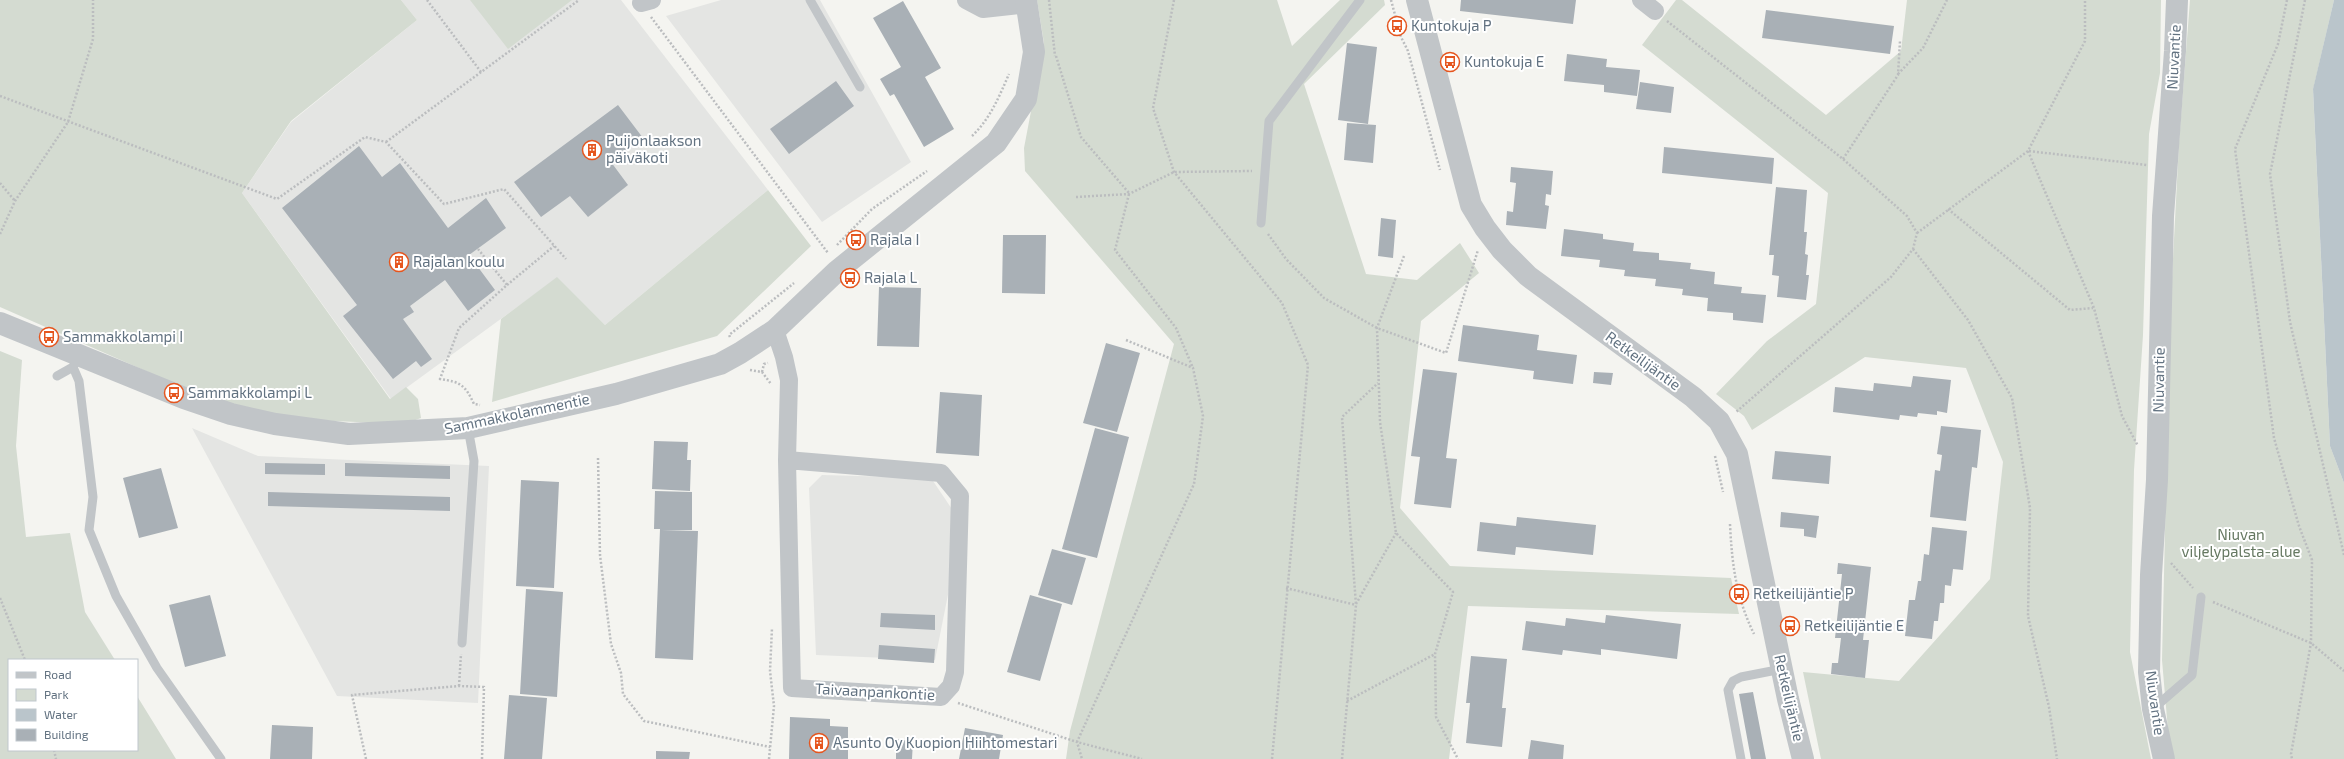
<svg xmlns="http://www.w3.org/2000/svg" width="2344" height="759" font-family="'Exo 2',sans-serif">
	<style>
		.built { fill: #e4e5e3 }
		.green { fill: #d4dbd1 }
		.water { fill: #bac5cb }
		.building { fill: #a9b0b6 }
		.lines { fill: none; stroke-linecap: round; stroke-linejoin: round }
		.path { stroke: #bbbdbf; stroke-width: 2.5; stroke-dasharray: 2 2; stroke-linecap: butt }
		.service { stroke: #c1c5c8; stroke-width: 9 }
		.minor { stroke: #c1c5c8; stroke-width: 18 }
		.tertiary { stroke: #c1c5c8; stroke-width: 22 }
		.labels { text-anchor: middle; stroke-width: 4; stroke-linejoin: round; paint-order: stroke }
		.poi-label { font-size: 15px; fill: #627281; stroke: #fff; text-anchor: start }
		.street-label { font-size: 15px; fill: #627281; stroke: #fff }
		.park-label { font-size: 15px; fill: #657861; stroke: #fff }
	</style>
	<rect width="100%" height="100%" fill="#f4f4f0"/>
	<!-- built -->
	<path class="built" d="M401,0H621L768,190L605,325L557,278L391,399L242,193L291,122L417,20Z
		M721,0H820L911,162L822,222L666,16Z
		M192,428L258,456L489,466L478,703L337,696Z
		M822,475L931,478L962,524L935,660L816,655L809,488Z"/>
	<!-- green -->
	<path class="green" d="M0,0H401L417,20L291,121L242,193L390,399L406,387L418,399L421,418L404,424L310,420L261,413L205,397L0,307Z
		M470,0H572L508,49Z
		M1037,0H1277L1292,46L1340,0H1384L1385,5L1304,84L1366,274L1417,280L1460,243L1479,273L1421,321L1400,508L1450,566L1731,578L1739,614L1468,606L1449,759H1066L1070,731L1174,344L1025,171L1024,148L1044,43Z
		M1676,0H1682L1826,115L1901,51L1907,0H2161L2160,73L2149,134L2143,335L2134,470L2130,652L2151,759H1821L1803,672L1899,681L1990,579L2003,462L1966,368L1865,357L1752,430L1744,416L1716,394L1767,341L1816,304L1828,193L1642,45Z
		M2190,0H2334L2313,90L2330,446L2344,483V759H2175L2169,742L2162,660L2170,317L2179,143Z
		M768,190L811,246L717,336L492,402L501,319L557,277L605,325Z
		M0,351L22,360L16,446L26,537L70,533L85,612L115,660H9V750H137V696L176,759H0Z"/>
	<!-- water -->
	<path class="water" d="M2334,0H2344V483L2330,446L2313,89Z"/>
	<!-- building -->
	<path class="building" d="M1461,0H1576L1573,24L1460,11Z
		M903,1L941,68L925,77L954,129L924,147L894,94L890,96L880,79L901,67L873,18Z
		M1766,10L1894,26L1890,54L1762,38Z
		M1347,43L1377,47L1368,124L1338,120Z
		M1567,54L1607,59L1606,67L1640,70L1637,96L1604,92V85L1564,81Z
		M836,81L854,106L789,154L770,129Z
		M1640,82L1674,87L1671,113L1636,109Z
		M618,105L643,138L611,162L628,185L588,217L570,196L541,217L514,182Z
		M1347,123L1376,125L1373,163L1344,160Z
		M359,146L382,177L400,163L448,228L486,198L506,228L469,255L495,290L468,311L445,280L410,306L414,312L403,319L432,359L421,367L416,361L393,379L343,316L357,305L282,208Z
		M1664,147L1774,158L1772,184L1662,173Z
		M1511,167L1553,171L1551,195L1546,194L1545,205L1549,206L1546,229L1506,225L1507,211L1513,212L1516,183L1510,182Z
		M1776,187L1807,190L1804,232H1807L1805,254L1808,255L1806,275H1809L1806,300L1777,297L1779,276L1772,275L1774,255H1769Z
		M1381,218L1396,220L1393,258L1378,256Z
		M1564,229L1603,234V239L1634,243L1633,251L1659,253V260L1691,263L1690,269L1715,272L1714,284L1742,287L1741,293L1766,295L1763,323L1733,320V313L1707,311L1708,298L1682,295L1683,289L1655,286L1656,279L1624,276L1625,270L1599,267L1600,260L1561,256Z
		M1003,235H1046L1045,294L1002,293Z
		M879,287L921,288L919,347L877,346Z
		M1463,325L1539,335L1537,350L1577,355L1573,384L1533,379L1534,371L1458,361Z
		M1106,343L1140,353L1117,432L1083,423Z
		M1423,369L1457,373L1446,458L1457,459L1451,508L1414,504L1420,457L1411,456Z
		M1594,372L1613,373L1611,385L1593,383Z
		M1913,376L1951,380L1947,413L1937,411V415L1918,413L1917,417L1900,415L1899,420L1833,412L1835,387L1873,391L1874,383L1911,387Z
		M940,392L982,395L979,456L936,453Z
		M1941,426L1981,430L1977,468L1972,467L1966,521L1930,517L1935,470L1940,471L1942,455L1937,454Z
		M1095,428L1129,437L1097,558L1062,549Z
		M654,441L688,442L687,460H691L690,491L652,489Z
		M1775,451L1831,456L1829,484L1772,479Z
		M265,463L325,464V475L265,474Z
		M345,463L450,466V479L345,476Z
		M161,468L178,528L139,538L123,478Z
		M521,480L559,482L554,588L516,586Z
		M655,491L692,492V530H662L698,531L693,660L655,658L660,529H654Z
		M268,492L450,497V511L268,506Z
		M1781,512L1819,516L1816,538L1804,536V529L1780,527Z
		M1517,517L1596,525L1593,555L1516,547L1515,555L1477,551L1480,522L1516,526Z
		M1932,527L1967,531L1963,570L1953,569L1951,586L1945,585L1944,603H1940L1938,621H1934L1932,639L1905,636L1909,600H1915L1918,581H1921L1924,554L1929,555Z
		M1052,549L1086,558L1072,605L1038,595Z
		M1838,563L1871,567L1863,640H1869L1865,678L1831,674L1832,663H1838L1841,638H1835L1842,574H1837Z
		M526,589L563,592L557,697L520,694Z
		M210,595L226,656L185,667L169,605Z
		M1030,595L1062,604L1040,681L1007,672Z
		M881,613L935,615V630L880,627Z
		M1606,615L1681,624L1677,659L1601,649V655L1563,650L1562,655L1522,650L1526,621L1565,626L1566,618L1605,623Z
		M879,645L935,649L934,663L878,659Z
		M1471,656L1507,659L1502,708H1506L1502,747L1466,743L1470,703H1466Z
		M1753,692L1766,759H1751L1739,694Z
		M509,695L547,698L542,759H504Z
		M790,717L830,719V726L848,727V759H789Z
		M272,725L313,727L312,759H270Z
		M965,728L1003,735L999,759H959Z
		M896,739L913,741L912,759H896Z
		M1531,740L1564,745L1563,759H1528Z
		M656,751L690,752L689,759H656Z"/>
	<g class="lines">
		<!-- path -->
		<path class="path" d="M427,0L481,72
			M1049,0L1055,56
			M1174,0L1153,108L1174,172L1282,303L1308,365L1272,759
			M1391,0L1401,37L1408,51L1440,170
			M2287,0L2278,44L2235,149L2274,438L2299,526L2312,560L2311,643L2291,754L2292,759
			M2305,0L2270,174L2290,322L2344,555
			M651,17L828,253
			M1667,21L1843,159L1907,216L1917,233L1913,249L1891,277L1736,412
			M1056,56L1081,137L1129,193
			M1898,74L1923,48L1947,0
			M0,96L277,199L365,137L386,142L444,204L504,189L566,259
			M972,136C990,119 999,97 1009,74
			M386,142L579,0
			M2028,151L2094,308L2122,416L2138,446
			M2029,151L2147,165
			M1843,159L1898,75L1900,41
			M0,183L15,201
			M1129,194L1115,250L1176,328L1193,368
			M1076,197L1129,194L1174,172L1252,171
			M1948,209L2070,310L2093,308
			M1917,233L2028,151L2085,41V0
			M0,234L15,201L68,122L93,39V0
			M1268,234L1286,259L1324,298L1377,328L1446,353L1478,250
			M837,245L872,209L927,171
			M478,249L507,285L459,328L440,379C461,382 465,385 474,404L480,405
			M1913,249L1968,320L2012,398L2030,508L2028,616L2049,707L2057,759
			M1404,256L1377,328L1380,422L1396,533L1453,592L1435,654L1436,717L1458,759
			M507,285L554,246
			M730,337L729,335L794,283
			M1126,340L1193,368L1203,416L1194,484L1077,742L1142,759
			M750,370L762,372L771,384
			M762,372L764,364L768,363
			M1715,456L1723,492
			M598,458L600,555L611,644L621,673L623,694L644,721L770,747
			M1730,524C1732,565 1736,597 1754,634
			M2171,563L2193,588
			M1286,588L1356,605
			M0,598L25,660
			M2213,602L2311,643L2344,671
			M1356,604L1396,533
			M459,686L461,654
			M1347,701L1435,654
			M958,703L1077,742L1082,759
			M54,750L56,759
			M366,759L352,695L459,686L484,687L482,759
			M769,759L774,706L770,671L772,628
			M1342,759L1356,605L1342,417L1378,383"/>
		<!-- service -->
		<path class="service" d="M810,0L860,87
			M1261,223L1269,121L1360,0
			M73,367L79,381L93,497L89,530L116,596L157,668L221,759
			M57,376L73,367L75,362
			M462,643L474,461L468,428
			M2154,708L2192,675L2201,597
			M1741,759L1728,690L1733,681L1741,677L1782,669"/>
		<!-- minor -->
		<path class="minor" d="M966,0L983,9L1028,4
			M1641,0L1655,11
			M641,3L652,0
			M775,330L784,357L789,380L787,460L792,688L941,697L951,686L955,672L960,496L941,473L787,460"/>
		<!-- tertiary -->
		<path class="tertiary" d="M1417,0L1471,205L1485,228L1502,250L1528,276L1693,397L1719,421L1737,454L1788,699L1803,759
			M0,323L184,398L231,414L275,424L349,434L468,428L616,394L720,364L740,353L775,330L837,271L996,143L1026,99L1034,52L1026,0
			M2164,759L2153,709L2149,672L2151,575L2157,480L2163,216L2175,51L2177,0"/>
	</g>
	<!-- icons -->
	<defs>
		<symbol id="bus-ring" viewBox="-11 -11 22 22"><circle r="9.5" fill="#fff" stroke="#e5561f" stroke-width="1.5"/><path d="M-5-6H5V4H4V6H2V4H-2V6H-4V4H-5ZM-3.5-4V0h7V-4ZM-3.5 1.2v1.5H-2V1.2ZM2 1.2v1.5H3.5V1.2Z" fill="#e5561f"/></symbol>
		<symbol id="building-ring" viewBox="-11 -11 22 22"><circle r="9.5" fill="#fff" stroke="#e5561f" stroke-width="1.5"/><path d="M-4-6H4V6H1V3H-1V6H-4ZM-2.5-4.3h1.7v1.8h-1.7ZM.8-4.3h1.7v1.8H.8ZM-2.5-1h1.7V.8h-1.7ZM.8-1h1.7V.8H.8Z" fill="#e5561f"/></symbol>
	</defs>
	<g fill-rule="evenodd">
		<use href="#bus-ring" x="1386" y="15" width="22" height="22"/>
		<use href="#bus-ring" x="1439" y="51" width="22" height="22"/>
		<use href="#building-ring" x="581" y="139" width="22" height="22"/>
		<use href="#bus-ring" x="845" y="229" width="22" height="22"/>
		<use href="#building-ring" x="388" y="251" width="22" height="22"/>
		<use href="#bus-ring" x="839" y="267" width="22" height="22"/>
		<use href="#bus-ring" x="38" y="326" width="22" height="22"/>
		<use href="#bus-ring" x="163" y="382" width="22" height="22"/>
		<use href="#bus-ring" x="1728" y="583" width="22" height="22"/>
		<use href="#bus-ring" x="1779" y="615" width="22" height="22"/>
		<use href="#building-ring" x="808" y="732" width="22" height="22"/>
	</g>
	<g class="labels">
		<!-- poi labels -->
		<g class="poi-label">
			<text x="1411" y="31">Kuntokuja P</text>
			<text x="1464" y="67">Kuntokuja E</text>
			<text x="606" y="146">Puijonlaakson<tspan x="606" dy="17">päiväkoti</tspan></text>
			<text x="870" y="245">Rajala I</text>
			<text x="413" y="267">Rajalan koulu</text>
			<text x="864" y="283">Rajala L</text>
			<text x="63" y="342">Sammakkolampi I</text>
			<text x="188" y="398">Sammakkolampi L</text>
			<text x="1753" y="599">Retkeilijäntie P</text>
			<text x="1804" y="631">Retkeilijäntie E</text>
			<text x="833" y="748">Asunto Oy Kuopion Hiihtomestari</text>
		</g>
		<!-- street labels -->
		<g class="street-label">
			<text transform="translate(2174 57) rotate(-87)" y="5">Niuvantie</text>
			<text transform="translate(1643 361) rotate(36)" y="5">Retkeilijäntie</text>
			<text transform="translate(2159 380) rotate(-89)" y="5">Niuvantie</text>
			<text transform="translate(517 414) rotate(-12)" y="5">Sammakkolammentie</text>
			<text transform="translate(875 692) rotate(3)" y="5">Taivaanpankontie</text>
			<text transform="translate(1789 698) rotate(77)" y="5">Retkeilijäntie</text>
			<text transform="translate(2155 703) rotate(82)" y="5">Niuvantie</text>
		</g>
		<!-- park labels -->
		<g class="park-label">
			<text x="2241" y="540">Niuvan<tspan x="2241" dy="17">viljelypalsta-alue</tspan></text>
		</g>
	</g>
	<!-- legend -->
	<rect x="8" y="659" width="130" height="92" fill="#ffffff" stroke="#c0c7cd"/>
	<rect x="16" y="672" width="20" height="6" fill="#c1c5c8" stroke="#c0c7cd"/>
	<text x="44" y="679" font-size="12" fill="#627281">Road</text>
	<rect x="16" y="689" width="20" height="12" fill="#d4dbd1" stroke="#c0c7cd"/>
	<text x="44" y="699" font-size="12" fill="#627281">Park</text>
	<rect x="16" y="709" width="20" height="12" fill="#bac5cb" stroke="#c0c7cd"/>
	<text x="44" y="719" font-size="12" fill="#627281">Water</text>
	<rect x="16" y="729" width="20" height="12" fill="#a9b0b6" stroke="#c0c7cd"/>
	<text x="44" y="739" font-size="12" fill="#627281">Building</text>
</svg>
